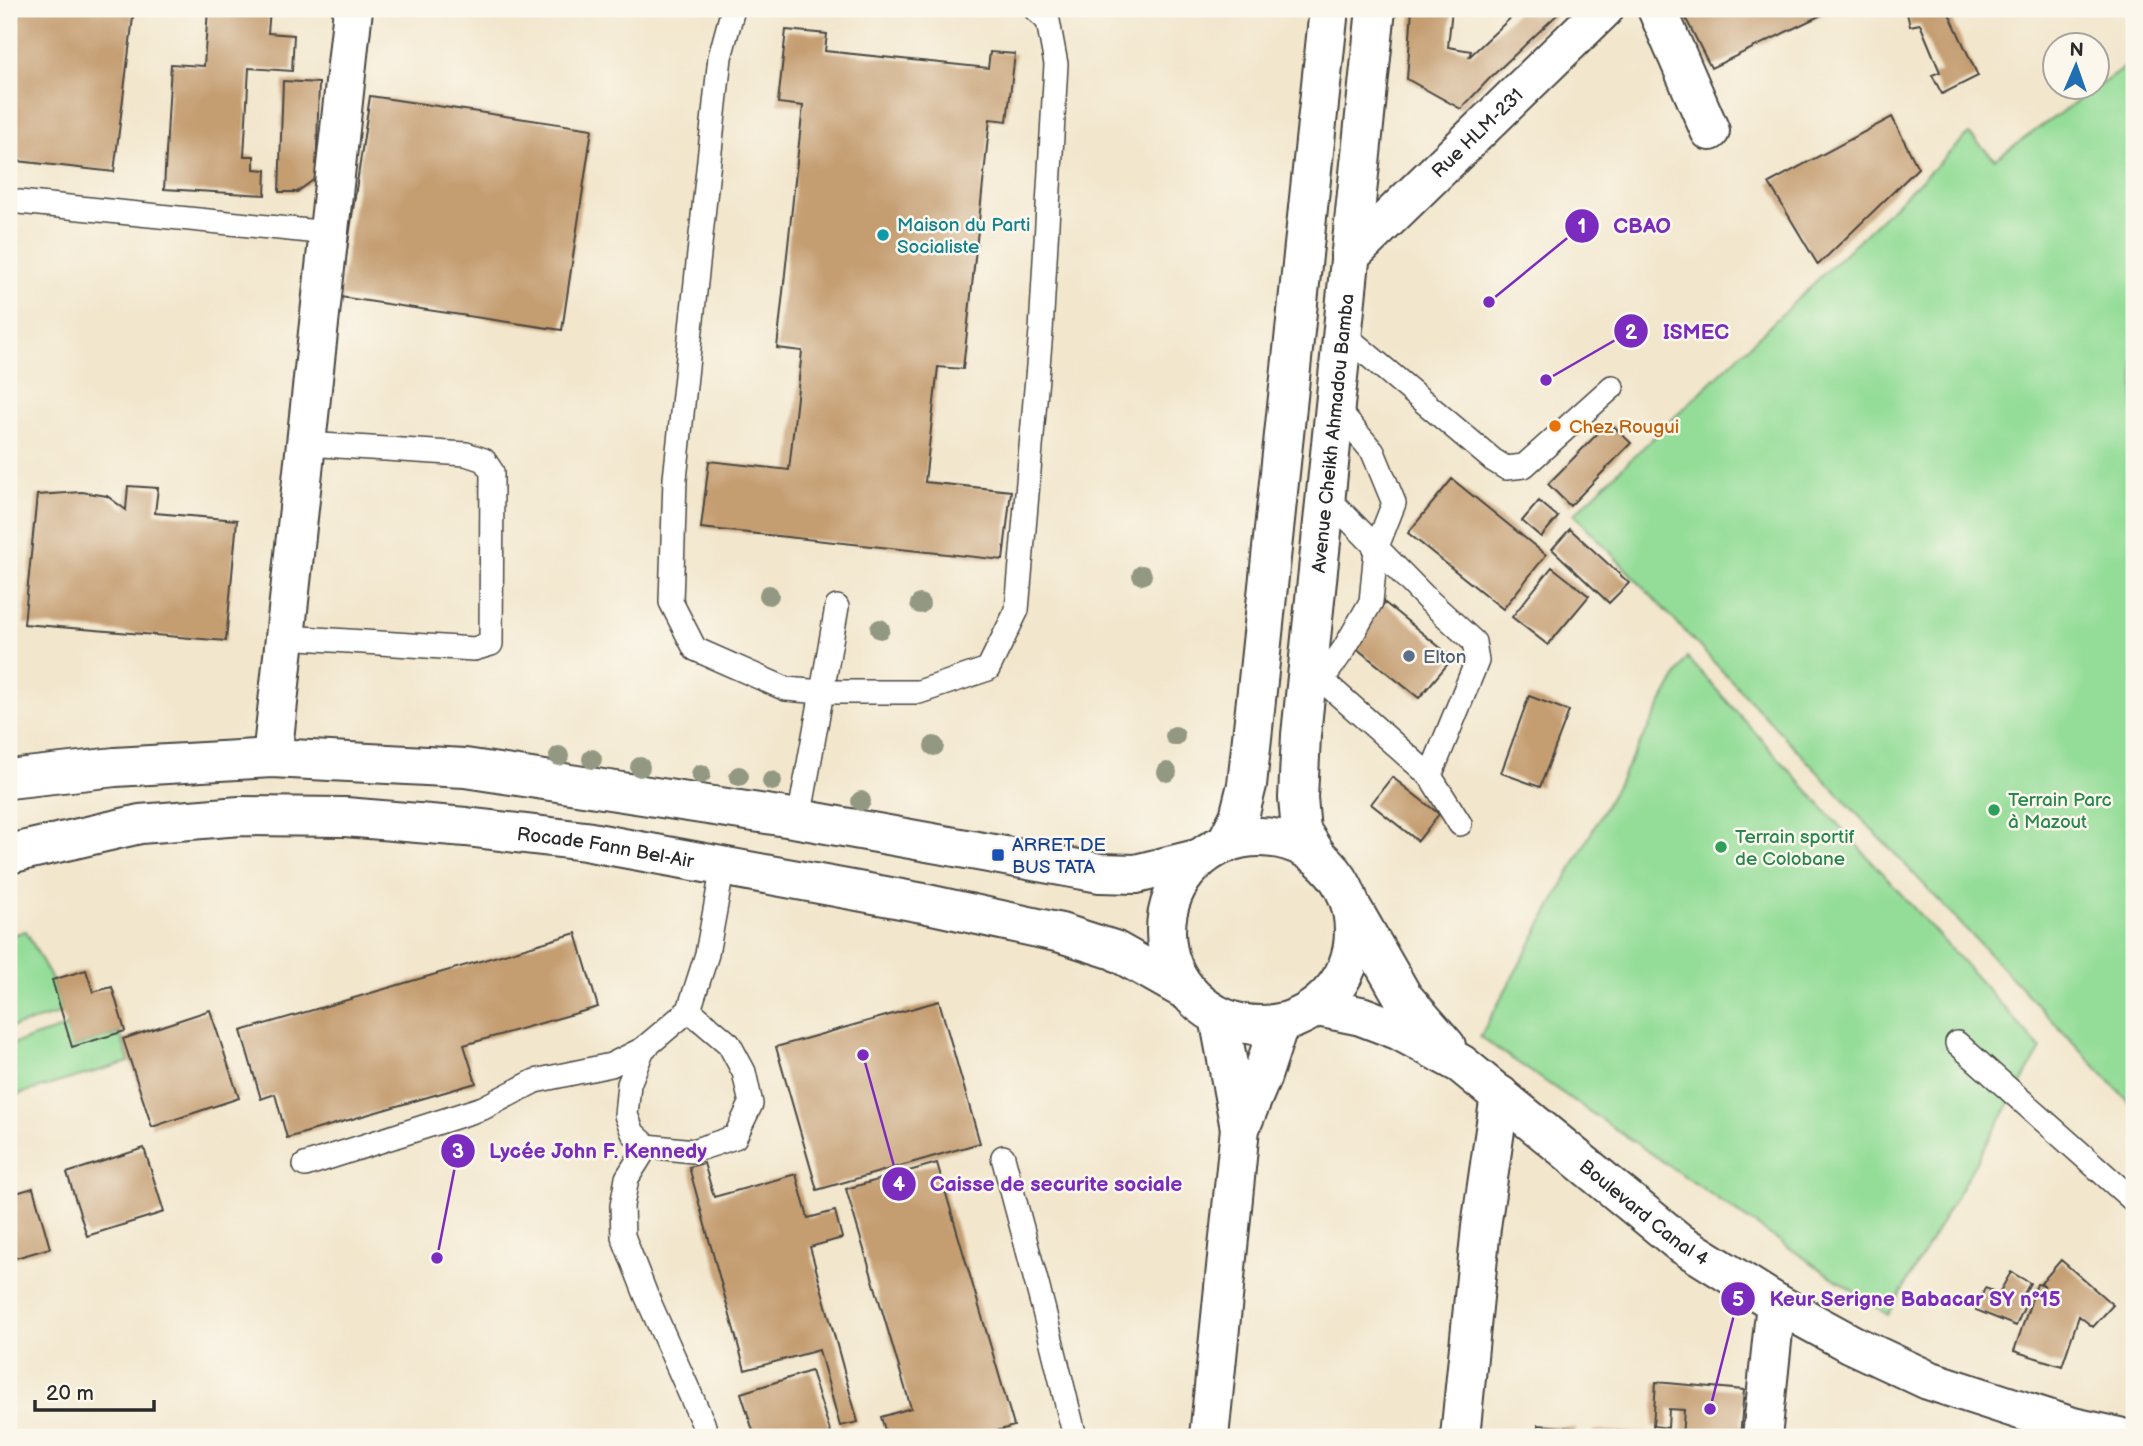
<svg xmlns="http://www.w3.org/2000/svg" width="2143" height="1446" font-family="'Balsamiq Sans',sans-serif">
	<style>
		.green { fill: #94dd98; stroke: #608462; stroke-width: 2 }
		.building { fill: #c49d71 }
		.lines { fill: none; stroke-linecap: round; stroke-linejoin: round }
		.service-casing { stroke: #494743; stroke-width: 26 }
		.minor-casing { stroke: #494743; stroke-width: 42 }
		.tertiary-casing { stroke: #494743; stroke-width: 42 }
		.secondary-casing { stroke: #494743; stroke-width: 42 }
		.service { stroke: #fff; stroke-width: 23 }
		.minor { stroke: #fff; stroke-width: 38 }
		.tertiary { stroke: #fff; stroke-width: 38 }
		.secondary { stroke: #fff; stroke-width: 38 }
		.tree { fill: #939882 }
		.culture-dot { fill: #0f9aa8; stroke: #fbf7ec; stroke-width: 2.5 }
		.food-dot { fill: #e8710a; stroke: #fbf7ec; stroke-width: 2.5 }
		.service-dot { fill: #5c6f8a; stroke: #fbf7ec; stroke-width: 2.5 }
		.leisure-dot { fill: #2e9e5b; stroke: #fbf7ec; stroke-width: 2.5 }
		.transit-dot { fill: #1a4fb4; stroke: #fbf7ec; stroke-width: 2.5 }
		.labels { text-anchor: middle; stroke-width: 5; stroke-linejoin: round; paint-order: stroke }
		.street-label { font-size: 19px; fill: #2b2b2b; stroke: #fbf7ec }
		.culture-label { font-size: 19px; fill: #0d838f; stroke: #fbf7ec; text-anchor: start }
		.food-label { font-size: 19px; fill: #c56008; stroke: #fbf7ec; text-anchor: start }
		.service-label { font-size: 19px; fill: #4e5e75; stroke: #fbf7ec; text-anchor: start }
		.leisure-label { font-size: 19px; fill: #27864d; stroke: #fbf7ec; text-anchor: start }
		.transit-label { font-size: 19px; fill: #164399; stroke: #fbf7ec; text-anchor: start }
		.leader { fill: none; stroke: #7b2cbf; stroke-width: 2.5 }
		.callout-dot { fill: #7b2cbf; stroke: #fbf7ec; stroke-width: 2.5 }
		.mark-label { font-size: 21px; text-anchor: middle; font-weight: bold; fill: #fff }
		.callout-label { font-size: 21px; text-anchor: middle; font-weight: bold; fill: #7b2cbf; stroke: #fbf7ec; stroke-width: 5; stroke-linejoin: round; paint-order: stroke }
	</style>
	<rect width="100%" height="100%" fill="#fbf7ec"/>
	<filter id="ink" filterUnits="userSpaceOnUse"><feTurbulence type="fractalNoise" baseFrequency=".0143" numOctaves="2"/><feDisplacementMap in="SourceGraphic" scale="14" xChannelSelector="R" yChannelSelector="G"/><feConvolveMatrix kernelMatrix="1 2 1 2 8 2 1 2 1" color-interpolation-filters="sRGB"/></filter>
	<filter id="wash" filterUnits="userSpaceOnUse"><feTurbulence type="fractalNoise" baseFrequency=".00686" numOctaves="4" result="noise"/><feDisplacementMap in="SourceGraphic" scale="28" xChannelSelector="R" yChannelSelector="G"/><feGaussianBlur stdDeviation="1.57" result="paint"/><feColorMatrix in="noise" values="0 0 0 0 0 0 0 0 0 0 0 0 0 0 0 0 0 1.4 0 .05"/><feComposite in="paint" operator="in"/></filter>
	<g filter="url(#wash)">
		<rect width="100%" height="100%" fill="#f2e6cc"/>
		<!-- green -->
		<path class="green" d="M2134,61V1107L1574,514L1969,134L1995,159Z
			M1687,657L2041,1049L1888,1315L1480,1037Z
			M26,931L52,980L62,1013L9,1028V936Z
			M66,1027L73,1047L120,1033L129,1062L9,1097V1045Z"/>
		<g id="blocks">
			<!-- building -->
			<path class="building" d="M9,9H134L114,172L9,160Z
				M208,9H270L268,33L294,35L292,71L249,68L244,156H254V169L266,170L265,195L164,189L171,64L204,66Z
				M1412,9H1452L1448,47L1471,51L1469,57L1520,9H1557L1560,12L1490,78L1461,109L1407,79Z
				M1681,9H1834L1711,68Z
				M1906,9H1947L1978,76L1942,94L1932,75L1940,72L1920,24L1910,26Z
				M786,30L827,34L825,51L988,68L990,52L1015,54L1007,121L990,119L963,369L938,367L925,482L1011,491L1003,560L701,528L709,461L789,470L802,351L777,348L803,106L778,103Z
				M283,81L319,83L316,178L297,192H279Z
				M370,96L592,129L562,330L340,297Z
				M1892,117L1918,168L1818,265L1769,183Z
				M1609,422L1631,443L1570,506L1548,484Z
				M1452,479L1546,555L1503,609L1408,533Z
				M128,486L158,488L155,513L237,520L226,641L24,624L37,495L82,492L107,496L126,510Z
				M1539,501L1558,517L1541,537L1522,521Z
				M1570,529L1629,583L1609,603L1552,549Z
				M1552,567L1589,596L1548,645L1512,617Z
				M1385,603L1453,658L1419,698L1351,644Z
				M1529,696L1569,711L1540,787L1501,773Z
				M1392,777L1439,814L1418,841L1371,804Z
				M576,933L598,1007L464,1045L476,1083L287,1138L275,1094L261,1099L241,1031Z
				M86,970L93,992L112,987L125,1031L72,1047L52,980Z
				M939,1001L980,1143L817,1190L776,1047Z
				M210,1010L239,1098L152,1127L123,1039Z
				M144,1148L164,1212L87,1236L67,1173Z
				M704,1163L714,1197L796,1174L808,1218L835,1211L842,1238L810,1247L858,1422L840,1426L819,1350L745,1370L689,1167Z
				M937,1163L1014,1426L975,1437H887L881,1417L911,1408L846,1189Z
				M33,1188L50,1248L9,1260V1195Z
				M2061,1260L2113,1305L2093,1327L2079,1316L2062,1366L2014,1351L2037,1284L2045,1286L2041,1283Z
				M2011,1272L2030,1283L2020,1301L2026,1303L2016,1326L1976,1310L1985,1288L1999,1293Z
				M811,1371L832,1437H755L741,1393Z
				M1656,1382L1744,1390L1740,1437H1682L1684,1410L1669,1409L1668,1428L1653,1426Z
				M1538,1425L1576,1428L1575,1437H1538Z
				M1594,1430L1647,1433V1437H1593Z"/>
		</g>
	</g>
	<g filter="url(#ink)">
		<use href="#blocks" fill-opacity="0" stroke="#494743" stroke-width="2"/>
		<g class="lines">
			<defs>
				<path id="service" d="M733,9L720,57L675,479L671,602L695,649L786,689L822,692L799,819
					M9,201L329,233
					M1342,333L1493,460L1506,468L1524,466L1612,387
					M1325,495L1427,599L1474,642L1477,661L1430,776
					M837,607L822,692H919L988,669L1017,610L1041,331L1056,64L1048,21L1035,9
					M285,637L474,649L491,644L492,472L484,460L466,454L306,444
					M1307,679L1322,680L1344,649L1371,602L1376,549L1394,503L1373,452L1335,407
					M1322,680L1430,776L1460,824
					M1957,1043L2134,1201
					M643,1049L629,1084L626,1115L633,1133L647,1146L693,1151L735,1137L751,1104L744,1072L729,1044L689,1010
					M647,1146L627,1178L622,1206L623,1236L646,1295L703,1423L707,1437
					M1003,1157L1043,1307L1075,1437
					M305,1165L483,1108L535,1081L611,1065L643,1049L689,1010L707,954L723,866"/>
				<g id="minor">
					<path d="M1657,9L1710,131"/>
					<path id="s1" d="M1350,256L1604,9"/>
					<path d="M272,758L353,9"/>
					<path d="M1460,1437L1481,1227L1500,1095"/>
					<path d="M1762,1437L1776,1303"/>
				</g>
				<g id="tertiary">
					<path d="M1226,843L1239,817L1247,785L1329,9"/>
					<path id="s2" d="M1316,854L1301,831L1298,798L1301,735L1376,9"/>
					<path d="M1219,1017L1240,1128"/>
					<path d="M1209,1437L1240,1128L1262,1076L1279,1024"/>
				</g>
				<g id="secondary">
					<path d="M9,779L115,767L272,758L465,768L799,819L1100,873L1136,874L1197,859"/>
					<circle cx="1260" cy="931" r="94"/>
					<path id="s3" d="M9,854L140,824L240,816L345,817L466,827L585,841L923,903L1061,933L1114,950L1185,990"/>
					<path d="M1352,908L1403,997L1446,1046"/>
					<path id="s4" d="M1317,1007L1361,1016L1398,1030L1461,1064L1680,1243L1776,1303L1851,1344L1928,1380L2073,1427L2119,1437"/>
				</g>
			</defs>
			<!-- service casing -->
			<use href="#service" class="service-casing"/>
			<!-- minor casing -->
			<use href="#minor" class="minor-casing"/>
			<!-- tertiary casing -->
			<use href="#tertiary" class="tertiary-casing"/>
			<!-- secondary casing -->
			<use href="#secondary" class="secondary-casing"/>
			<!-- service -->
			<use href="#service" class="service"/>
			<!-- minor -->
			<use href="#minor" class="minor"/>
			<!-- tertiary -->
			<use href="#tertiary" class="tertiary"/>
			<!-- secondary -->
			<use href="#secondary" class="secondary"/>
		</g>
		<!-- trees -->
		<g class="tree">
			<circle cx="1142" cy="575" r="10"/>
			<circle cx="769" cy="595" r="10"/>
			<circle cx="920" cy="604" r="10"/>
			<circle cx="880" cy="629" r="10"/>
			<circle cx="1175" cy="736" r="10"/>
			<circle cx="934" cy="746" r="10"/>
			<circle cx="559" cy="756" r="10"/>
			<circle cx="592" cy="759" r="10"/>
			<circle cx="640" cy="767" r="10"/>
			<circle cx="1167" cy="772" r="10"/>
			<circle cx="701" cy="774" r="10"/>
			<circle cx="739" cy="776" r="10"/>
			<circle cx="772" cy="781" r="10"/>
			<circle cx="861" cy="801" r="10"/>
		</g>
	</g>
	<!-- markers -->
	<circle class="culture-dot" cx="883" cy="235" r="7"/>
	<circle class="food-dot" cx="1555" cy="426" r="7"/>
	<circle class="service-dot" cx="1409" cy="656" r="7"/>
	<g class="leisure-dot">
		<circle cx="1994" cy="810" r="7"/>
		<circle cx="1721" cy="847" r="7"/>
	</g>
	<rect class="transit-dot" x="991" y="848" width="14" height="14" rx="3.5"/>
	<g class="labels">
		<!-- street labels -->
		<g class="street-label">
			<text dy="7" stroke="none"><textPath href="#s1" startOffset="177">Rue HLM-231</textPath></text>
			<text dy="7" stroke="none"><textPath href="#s2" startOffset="427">Avenue Cheikh Ahmadou Bamba</textPath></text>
			<text dy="7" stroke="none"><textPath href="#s3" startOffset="602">Rocade Fann Bel-Air</textPath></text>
			<text dy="7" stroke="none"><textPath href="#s4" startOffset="392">Boulevard Canal 4</textPath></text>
		</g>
		<!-- culture labels -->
		<g class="culture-label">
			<text x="897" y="231">Maison du Parti<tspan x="897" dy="22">Socialiste</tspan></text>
		</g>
		<!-- food labels -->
		<g class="food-label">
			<text x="1569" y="433">Chez Rougui</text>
		</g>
		<!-- service labels -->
		<g class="service-label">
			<text x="1423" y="663">Elton</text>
		</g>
		<!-- leisure labels -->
		<g class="leisure-label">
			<text x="2008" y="806">Terrain Parc<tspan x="2008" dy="22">à Mazout</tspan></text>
			<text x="1735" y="843">Terrain sportif<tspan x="1735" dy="22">de Colobane</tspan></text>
		</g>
		<!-- transit labels -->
		<g class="transit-label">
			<text x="1012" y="851">ARRET DE<tspan x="1012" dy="22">BUS TATA</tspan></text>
		</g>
	</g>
	<!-- callouts -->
	<path class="leader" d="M1489 302L1582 226M1546 380L1631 331M437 1258L458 1151M863 1055L899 1184M1710 1409L1738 1299"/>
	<g class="callout-dot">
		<circle cx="1489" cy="302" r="7"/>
		<circle cx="1546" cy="380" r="7"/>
		<circle cx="437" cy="1258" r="7"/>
		<circle cx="863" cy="1055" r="7"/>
		<circle cx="1710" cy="1409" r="7"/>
		<circle cx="1582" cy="226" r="18"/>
		<circle cx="1631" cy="331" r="18"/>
		<circle cx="458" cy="1151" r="18"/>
		<circle cx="899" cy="1184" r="18"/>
		<circle cx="1738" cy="1299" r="18"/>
	</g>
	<g class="mark-label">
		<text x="1582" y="233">1</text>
		<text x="1631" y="339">2</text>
		<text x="458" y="1158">3</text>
		<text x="899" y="1191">4</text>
		<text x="1738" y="1306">5</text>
	</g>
	<g class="callout-label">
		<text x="1642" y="233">CBAO</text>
		<text x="1696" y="339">ISMEC</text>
		<text x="598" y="1158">Lycée John F. Kennedy</text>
		<text x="1056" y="1191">Caisse de securite sociale</text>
		<text x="1915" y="1306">Keur Serigne Babacar SY n°15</text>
	</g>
	<!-- margin -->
	<rect width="2143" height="1446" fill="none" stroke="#fbf7ec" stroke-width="35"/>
	<!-- north arrow -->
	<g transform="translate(2076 66) rotate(2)"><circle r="33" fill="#fbf7ec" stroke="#a8a59f" stroke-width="2"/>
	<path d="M0-5L12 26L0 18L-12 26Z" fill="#1f6fb2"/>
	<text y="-10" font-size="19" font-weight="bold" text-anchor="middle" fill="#2b2b2b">N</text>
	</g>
	<!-- scale -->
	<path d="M35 1400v10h119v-10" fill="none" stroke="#2b2b2b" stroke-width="3.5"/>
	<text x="46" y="1400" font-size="21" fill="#2b2b2b" stroke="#fbf7ec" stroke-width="5" paint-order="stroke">20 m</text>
</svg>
